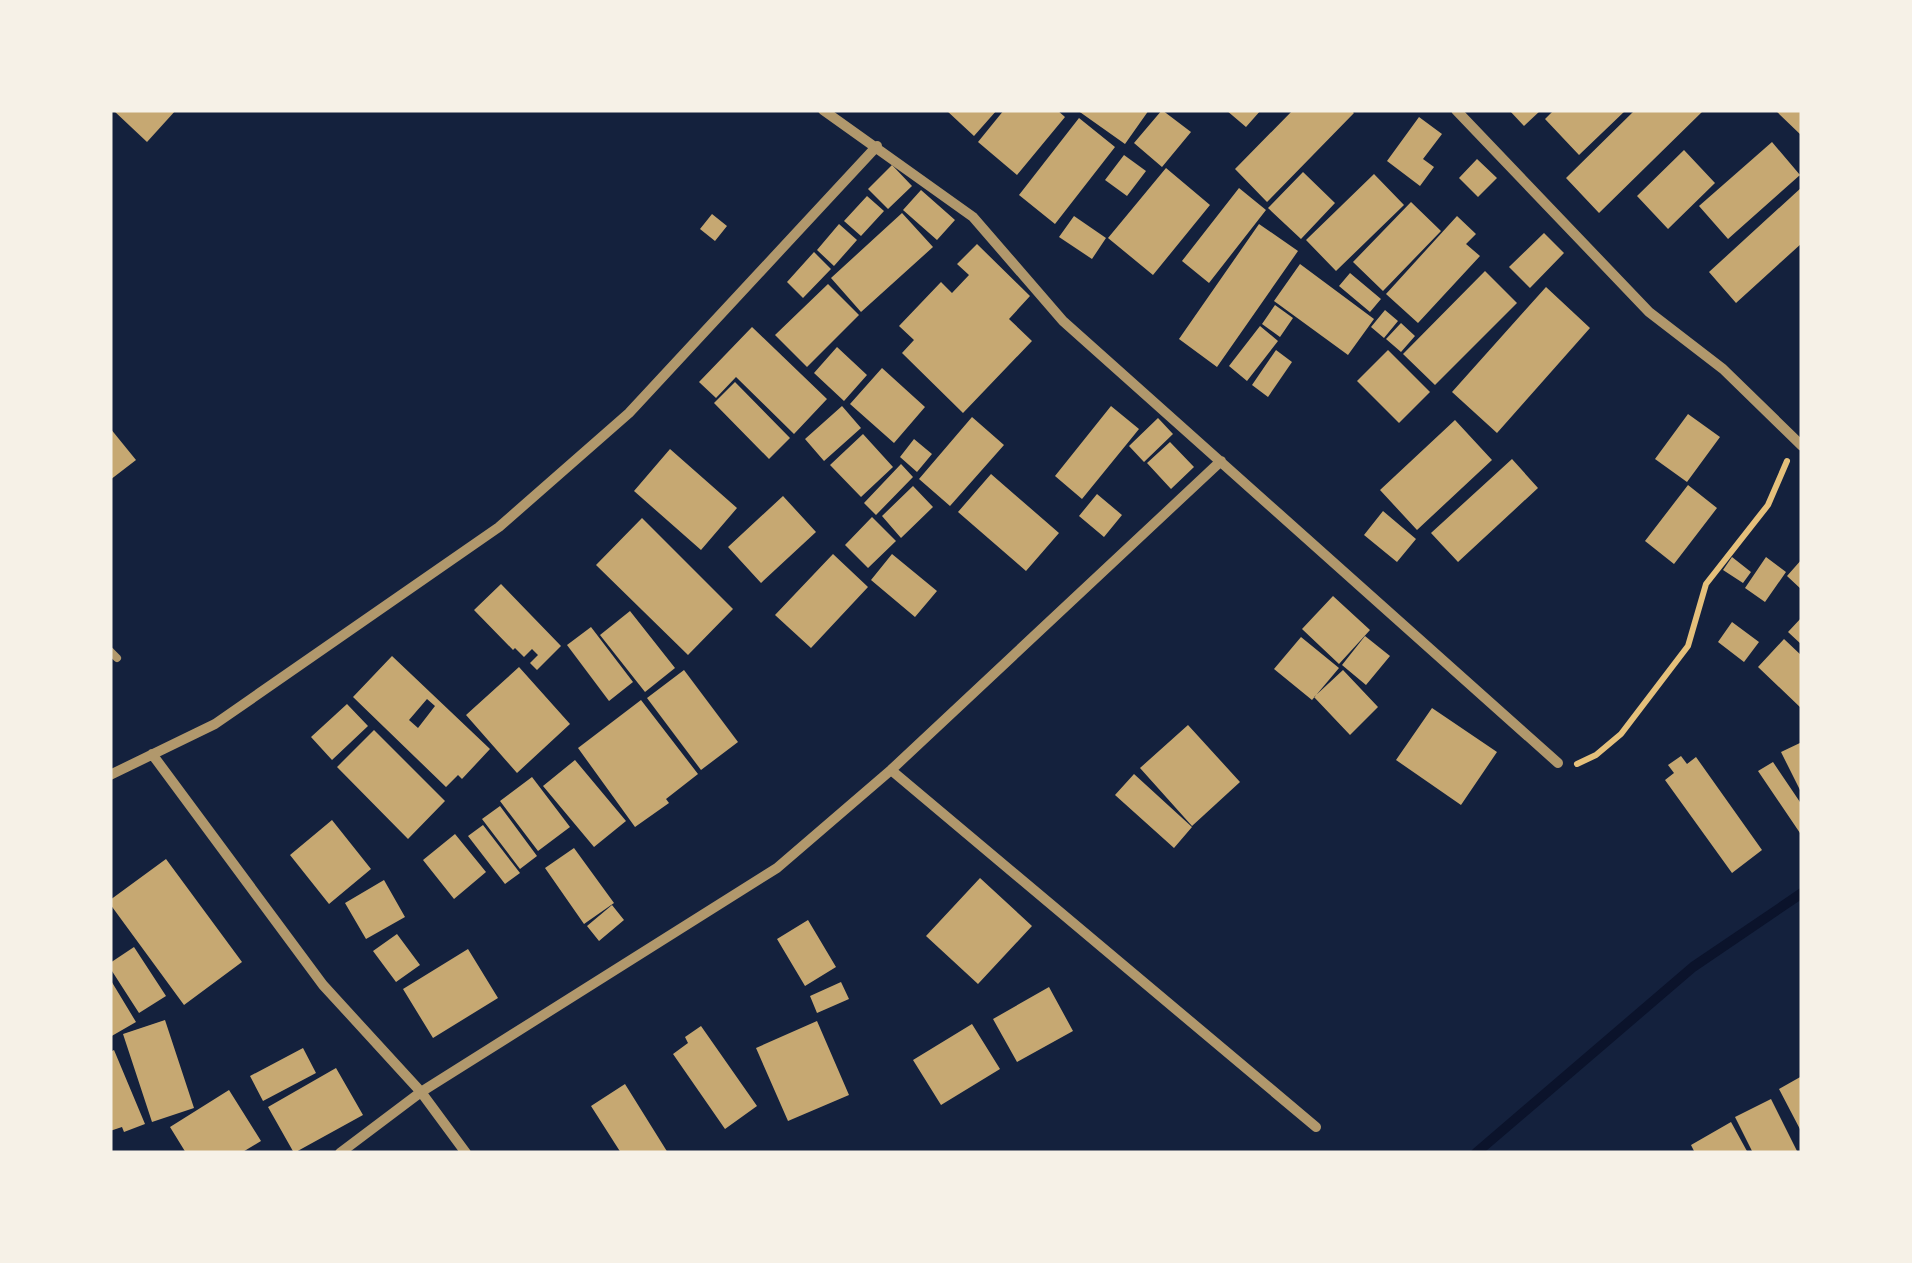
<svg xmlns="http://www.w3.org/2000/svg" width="1912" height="1263" font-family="'Titillium Web',sans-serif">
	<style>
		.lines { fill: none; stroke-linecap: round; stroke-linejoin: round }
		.stream { stroke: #0b132b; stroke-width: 10 }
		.building { fill: #c6a872; fill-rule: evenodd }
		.path { stroke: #e5c07b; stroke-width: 6 }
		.service { stroke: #b1986c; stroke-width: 8 }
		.minor { stroke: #b1986c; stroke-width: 10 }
	</style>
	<rect width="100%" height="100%" fill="#14213d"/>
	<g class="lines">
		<!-- stream -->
		<path class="stream" d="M1476,1153L1693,967L1802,893"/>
	</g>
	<!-- building -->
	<path class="building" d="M113,110H176L147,142Z
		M946,110H997L974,136Z
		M1004,110H1057L1065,117L1017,175L978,142Z
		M1077,110H1149L1125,144Z
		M1162,110L1191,132L1162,167L1134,143Z
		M1226,110H1261L1246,127Z
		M1293,110H1351L1354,113L1267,202L1235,169Z
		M1509,110H1541L1524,126Z
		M1554,110H1626L1579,155L1545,119Z
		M1635,110H1704L1599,213L1566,178Z
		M1775,110H1802V136Z
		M1419,117L1442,134L1423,159L1434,167L1420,186L1387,161Z
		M1079,118L1115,147L1055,224L1019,195Z
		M1772,142L1800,175L1728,239L1699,206Z
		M1684,150L1715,183L1668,229L1637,196Z
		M1124,155L1146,171L1127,196L1105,180Z
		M1477,159L1497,178L1478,197L1459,178Z
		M892,165L912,186L888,209L868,189Z
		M1166,168L1210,205L1153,275L1108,238Z
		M1303,172L1335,203L1301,239L1268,208Z
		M1374,174L1404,205L1336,271L1306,240Z
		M1802,187V243L1736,303L1709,272Z
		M1239,188L1266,210L1209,283L1182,261Z
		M921,190L955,220L937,240L903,210Z
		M867,196L884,211L861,236L844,221Z
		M1411,202L1441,231L1383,291L1353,262Z
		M902,213L933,247L861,312L831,278Z
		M712,214L727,226L715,241L700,229Z
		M1074,216L1106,238L1092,259L1059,237Z
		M1457,216L1476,234L1466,244L1480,256L1418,323L1386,294Z
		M839,224L857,240L834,266L817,250Z
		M1259,224L1298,251L1217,367L1179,339Z
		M1544,233L1564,253L1530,288L1509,267Z
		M977,244L1030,296L1009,319L1032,341L963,413L902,353L914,340L899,326L941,282L952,293L969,275L957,264Z
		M814,252L831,269L803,298L787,282Z
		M1300,264L1374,319L1348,355L1274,301Z
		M1485,271L1517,303L1435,385L1403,354Z
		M1350,273L1381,299L1370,312L1339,286Z
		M828,284L859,315L807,367L775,335Z
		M1546,287L1590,328L1497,433L1452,392Z
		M1275,305L1293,318L1280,337L1262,324Z
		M1385,310L1398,321L1384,338L1371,327Z
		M1401,323L1415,336L1401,352L1386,339Z
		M1260,326L1278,341L1247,381L1229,366Z
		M752,327L827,399L794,434L736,377L716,398L699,382Z
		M837,347L867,375L844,401L814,373Z
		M1276,350L1292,362L1268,397L1252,385Z
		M1388,350L1430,392L1399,423L1357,381Z
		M882,368L925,407L894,443L850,404Z
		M735,382L790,438L769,459L714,403Z
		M842,406L861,428L824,461L805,439Z
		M1111,406L1139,429L1082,499L1055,476Z
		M1688,414L1720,437L1687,482L1655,459Z
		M972,417L1004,445L950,506L919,479Z
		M1158,418L1173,434L1144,462L1129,446Z
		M1455,420L1492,460L1417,530L1380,490Z
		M110,428L136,460L110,480Z
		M863,434L893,467L861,497L830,465Z
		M914,439L932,454L917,472L900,457Z
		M1170,442L1194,467L1171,489L1147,463Z
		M670,449L737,508L701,550L634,491Z
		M1512,459L1538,488L1458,562L1431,533Z
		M901,464L913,477L876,515L864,503Z
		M991,474L1059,533L1026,571L958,512Z
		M1688,485L1717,508L1674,564L1645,541Z
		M913,486L933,507L901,538L882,516Z
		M1097,494L1122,515L1104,537L1079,516Z
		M783,496L816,532L761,583L728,547Z
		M1383,511L1416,539L1397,562L1364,535Z
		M872,517L896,541L868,568L845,545Z
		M642,518L733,609L688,655L596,565Z
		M833,554L868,587L811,648L775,615Z
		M892,554L937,591L915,617L871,580Z
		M1732,557L1751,572L1743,583L1723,570Z
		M1766,557L1786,572L1765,602L1745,588Z
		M1802,559V590L1787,576Z
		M501,584L561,646L537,670L530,663L538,655L532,649L524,657L515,648L513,650L474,610Z
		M1333,596L1370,630L1339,664L1302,629Z
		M630,611L675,668L645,692L600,635Z
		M1802,617V645L1788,632Z
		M1732,622L1759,642L1744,662L1718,642Z
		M591,627L633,682L609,701L567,645Z
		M1365,636L1390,656L1366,685L1342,665Z
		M1301,637L1339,668L1312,700L1274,669Z
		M1784,639L1802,656V709L1758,667Z
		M392,656L490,749L462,779L458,775L446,787L353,697ZM427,699L435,706L418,728L409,720Z
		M519,667L570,724L517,773L466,715Z
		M684,670L738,742L701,770L647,698Z
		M1343,670L1378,707L1350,735L1314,697Z
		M641,700L698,774L666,799L669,803L635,827L578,748Z
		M347,704L368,726L332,760L311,737Z
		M1432,708L1497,752L1461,805L1396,760Z
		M1188,725L1240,782L1192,826L1140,768Z
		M374,730L445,801L408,839L337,767Z
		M1802,742V794L1781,752Z
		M1681,756L1687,764L1696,757L1762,850L1732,873L1665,780L1674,773L1668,765Z
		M575,760L626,821L594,847L543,786Z
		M1773,762L1802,805V836L1758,771Z
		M1134,774L1192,827L1174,848L1115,795Z
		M532,777L570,827L538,851L500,801Z
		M500,806L537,856L520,869L482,819Z
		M332,820L371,869L329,904L290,855Z
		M483,825L520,873L505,884L468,836Z
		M455,834L486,872L454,899L423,860Z
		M574,848L614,903L584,924L545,868Z
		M166,859L242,962L184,1005L110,904V900Z
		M980,878L1032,926L978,984L926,936Z
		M384,880L405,917L366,939L345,903Z
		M612,905L624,920L599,941L587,926Z
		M808,920L836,967L805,986L777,939Z
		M397,934L420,965L396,982L373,951Z
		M134,947L166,996L139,1013L110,968V963Z
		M468,949L498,998L433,1038L403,989Z
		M110,979L136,1022L110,1037Z
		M841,982L849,999L817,1013L810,996Z
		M1049,987L1073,1031L1017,1062L993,1019Z
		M165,1020L194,1108L152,1122L123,1034Z
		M817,1021L849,1095L788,1121L756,1048Z
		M972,1024L1000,1069L941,1105L913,1060Z
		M701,1026L757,1106L725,1129L673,1054L688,1043L685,1037Z
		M303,1048L316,1073L263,1101L250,1076Z
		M114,1050L145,1124L124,1132L122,1127L110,1131V1052Z
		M336,1068L363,1115L294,1153L268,1107Z
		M1802,1076V1133L1779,1089Z
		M625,1084L668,1153H621L591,1106Z
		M229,1090L261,1141L241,1153H186L170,1127Z
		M1771,1099L1798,1153H1753L1735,1117Z
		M1731,1122L1748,1153H1695L1691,1145Z"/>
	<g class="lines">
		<!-- path -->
		<path class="path" d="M1577,764L1596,755L1621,734L1688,646L1706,584L1768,505L1787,461"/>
		<!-- service -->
		<path class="service" d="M110,651L117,658"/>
		<!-- minor -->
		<path class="minor" d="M823,110L973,217L1063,321L1558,763
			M1456,110L1649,312L1723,369L1802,446
			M152,754L323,985L421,1092L466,1153
			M891,770L1316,1127
			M110,775L215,724L499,527L629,413L877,146
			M340,1153L421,1092L777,868L891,770L1221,461"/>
	</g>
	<!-- border -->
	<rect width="1912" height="1263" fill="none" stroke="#f6f1e7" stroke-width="225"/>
</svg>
